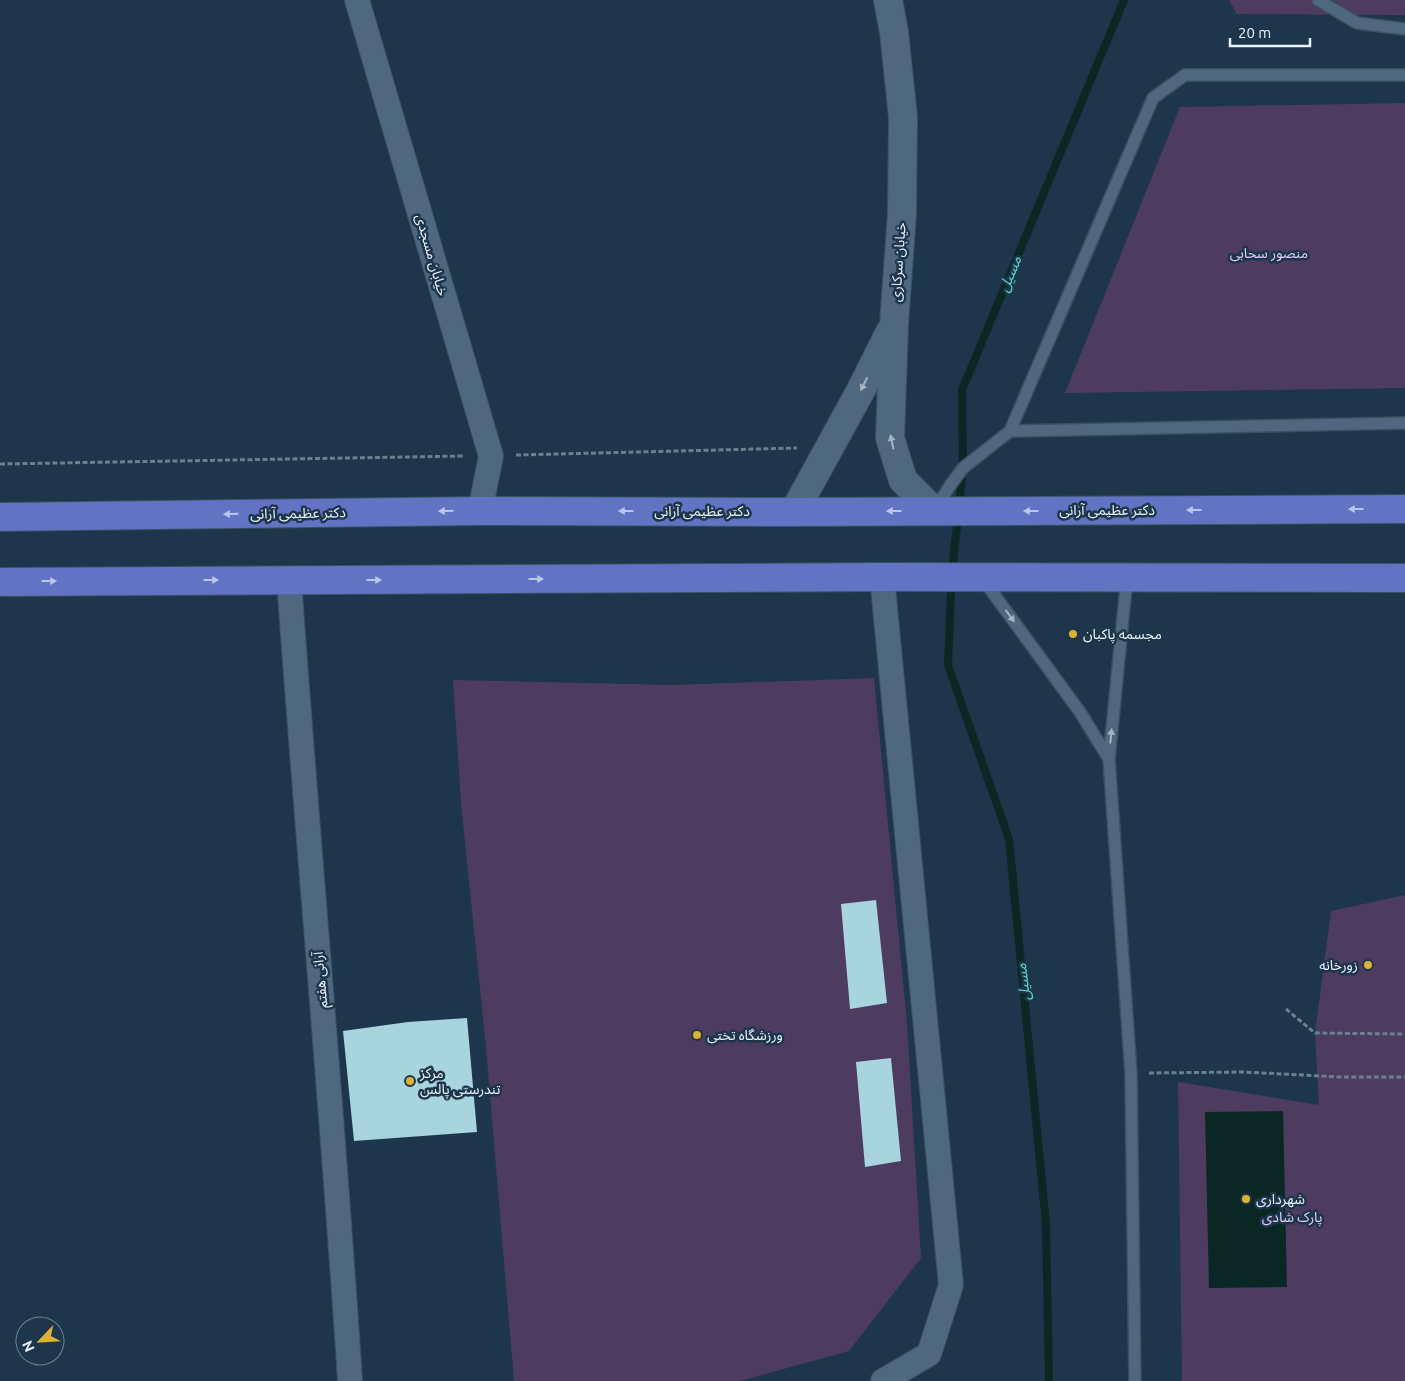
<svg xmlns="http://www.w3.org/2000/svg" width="1405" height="1381" font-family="Ubuntu,'Noto Sans Arabic',sans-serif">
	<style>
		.green { fill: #4d3b60 }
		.water { fill: #0b2723 }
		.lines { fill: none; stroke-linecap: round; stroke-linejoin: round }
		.stream { stroke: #0b2723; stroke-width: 8 }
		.building { fill: #a8d4de }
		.service-casing { stroke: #3b5161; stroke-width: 14 }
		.minor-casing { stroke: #3b5161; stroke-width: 26 }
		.tertiary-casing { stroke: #3b5161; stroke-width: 30 }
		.primary-casing { stroke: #3b5161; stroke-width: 30 }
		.path { stroke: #6c7f8f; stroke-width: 3; stroke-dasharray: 5 2.5; stroke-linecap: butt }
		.service { stroke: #4e687f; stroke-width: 11 }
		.minor { stroke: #4e687f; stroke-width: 24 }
		.tertiary { stroke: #4e687f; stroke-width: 28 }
		.primary { stroke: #6173c3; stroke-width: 28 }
		.oneway { fill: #a4b5c4 }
		.oneway2 { fill: #bbc7e8 }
		.poi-dot { fill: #dcb233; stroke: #1d364b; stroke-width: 2 }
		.labels { text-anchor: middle; stroke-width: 5; stroke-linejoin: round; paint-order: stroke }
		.park-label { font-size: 14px; fill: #e2cafb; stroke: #1d364b }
		.street-label { font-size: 14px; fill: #ebf4fc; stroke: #1d364b }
		.poi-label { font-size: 14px; fill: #ebf4fc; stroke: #1d364b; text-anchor: start }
		.water-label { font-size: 15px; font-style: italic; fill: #57d9c7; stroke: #1d364b }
	</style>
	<rect width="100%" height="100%" fill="#1d364b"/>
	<!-- green -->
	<path class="green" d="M1229,0H1405V15L1237,14Z
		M1405,103V388L1065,393L1180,107Z
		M874,678L907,1023L921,1258L849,1351L740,1381H514L486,1048L461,803L453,680L673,685Z
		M1405,895V1381H1182L1178,1082L1319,1105L1315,1033L1331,911Z"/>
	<!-- water -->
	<path class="water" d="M1283,1111L1287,1287L1209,1288L1205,1112Z"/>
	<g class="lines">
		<!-- stream -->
		<path class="stream" d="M959,505L963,468L962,390L1124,0
			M953,561L958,517
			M951,593L948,665L1009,839L1046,1224L1049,1381"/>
	</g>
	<!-- building -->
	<path class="building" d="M876,900L887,1003L850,1009L841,904Z
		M467,1018L477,1132L354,1141L343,1031L408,1022Z
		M891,1058L901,1161L865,1167L856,1062Z"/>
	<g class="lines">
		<defs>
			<path id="service" d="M1318,0L1357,23L1405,29
				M1010,431L1405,423
				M935,510L949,487L963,468L1010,431L1153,98L1185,75H1405
				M982,578L1080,712L1109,759L1127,577
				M1109,759L1131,1074L1135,1381"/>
			<path id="minor" d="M357,0L491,456L480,511
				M882,577L951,1285L929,1354L883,1381
				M289,580C308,847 333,1114 350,1381"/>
			<path id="tertiary" d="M888,0L894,32L903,117L902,213L894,324L890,438L903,480L934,511
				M794,512L861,390L890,332"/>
			<path id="primary" d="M0,517L480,511L794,512L1405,509
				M0,582L882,577L1405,578"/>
		</defs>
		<!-- service casing -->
		<use href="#service" class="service-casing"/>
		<!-- minor casing -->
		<use href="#minor" class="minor-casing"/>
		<!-- tertiary casing -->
		<use href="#tertiary" class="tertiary-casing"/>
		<!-- primary casing -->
		<use href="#primary" class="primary-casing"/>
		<!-- path -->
		<path class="path" d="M516,455L797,448
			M0,464L464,456
			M1286,1009L1315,1033L1405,1034
			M1149,1073L1244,1072L1340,1077H1405"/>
		<!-- service -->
		<use href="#service" class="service"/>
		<!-- minor -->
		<use href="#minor" class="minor"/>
		<!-- tertiary -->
		<use href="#tertiary" class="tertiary"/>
		<!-- primary -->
		<use href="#primary" class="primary"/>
	</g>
	<!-- one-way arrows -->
	<defs><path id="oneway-solid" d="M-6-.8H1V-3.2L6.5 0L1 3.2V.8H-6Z" transform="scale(1.25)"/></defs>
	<g class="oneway">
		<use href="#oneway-solid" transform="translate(864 384) rotate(117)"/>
		<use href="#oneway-solid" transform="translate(892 442) rotate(-102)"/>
		<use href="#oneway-solid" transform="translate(1010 616) rotate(54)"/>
		<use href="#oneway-solid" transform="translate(1111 736) rotate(-84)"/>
	</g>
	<g class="oneway2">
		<use href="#oneway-solid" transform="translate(1356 509) rotate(180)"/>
		<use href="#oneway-solid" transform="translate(1194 510) rotate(180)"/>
		<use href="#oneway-solid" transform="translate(446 511) rotate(179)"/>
		<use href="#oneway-solid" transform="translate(626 511) rotate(-180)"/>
		<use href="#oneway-solid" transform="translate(894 511) rotate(180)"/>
		<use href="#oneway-solid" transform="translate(1031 511) rotate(180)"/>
		<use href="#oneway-solid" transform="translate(231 514) rotate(179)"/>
		<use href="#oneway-solid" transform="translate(536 579)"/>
		<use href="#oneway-solid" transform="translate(211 580)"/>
		<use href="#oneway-solid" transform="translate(374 580)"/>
		<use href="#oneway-solid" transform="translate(49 581)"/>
	</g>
	<!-- markers -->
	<g class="poi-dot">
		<circle cx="1073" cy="634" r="5"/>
		<circle cx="1368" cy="965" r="5"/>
		<circle cx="697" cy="1035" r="5"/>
		<circle cx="410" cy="1081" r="5"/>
		<circle cx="1246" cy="1199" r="5"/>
	</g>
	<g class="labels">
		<!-- park labels -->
		<g class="park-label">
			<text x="1269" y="258">منصور سحابی</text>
			<text x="1292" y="1222">پارک شادی</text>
		</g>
		<!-- street labels -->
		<g class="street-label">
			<text transform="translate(432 255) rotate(74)" y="5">خیابان مسجدی</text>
			<text transform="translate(898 262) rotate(-86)" y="5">خیابان سرکاری</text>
			<text x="1107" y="515">دکتر عظیمی آرانی</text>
			<text x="702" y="516">دکتر عظیمی آرانی</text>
			<text transform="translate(298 513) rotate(-1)" y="5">دکتر عظیمی آرانی</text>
			<text transform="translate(320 980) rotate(-95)" y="5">آرانی هفتم</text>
		</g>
		<!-- poi labels -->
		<g class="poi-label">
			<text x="1083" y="639">مجسمه پاکبان</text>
			<text x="1358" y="970" text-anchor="end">زورخانه</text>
			<text x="707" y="1040">ورزشگاه تختی</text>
			<text x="420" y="1078">مرکز<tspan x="420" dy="16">تندرستی پالس</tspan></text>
			<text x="1256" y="1204">شهرداری</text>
		</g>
		<!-- water labels -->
		<g class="water-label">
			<text transform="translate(1010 274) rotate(-67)" y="5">مسیل</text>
			<text transform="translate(1023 982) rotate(-96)" y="5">مسیل</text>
		</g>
	</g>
	<!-- north arrow -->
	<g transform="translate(40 1341) rotate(245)"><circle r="24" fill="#1d364b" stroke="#6f8292"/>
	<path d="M0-4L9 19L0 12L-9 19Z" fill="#dcb233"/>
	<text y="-8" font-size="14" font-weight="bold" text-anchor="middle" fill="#ebf4fc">N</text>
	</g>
	<!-- scale -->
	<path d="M1230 38v8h80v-8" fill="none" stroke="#ebf4fc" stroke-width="2.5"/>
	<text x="1238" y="38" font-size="15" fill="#ebf4fc" stroke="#1d364b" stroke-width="4" paint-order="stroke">20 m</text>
</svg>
